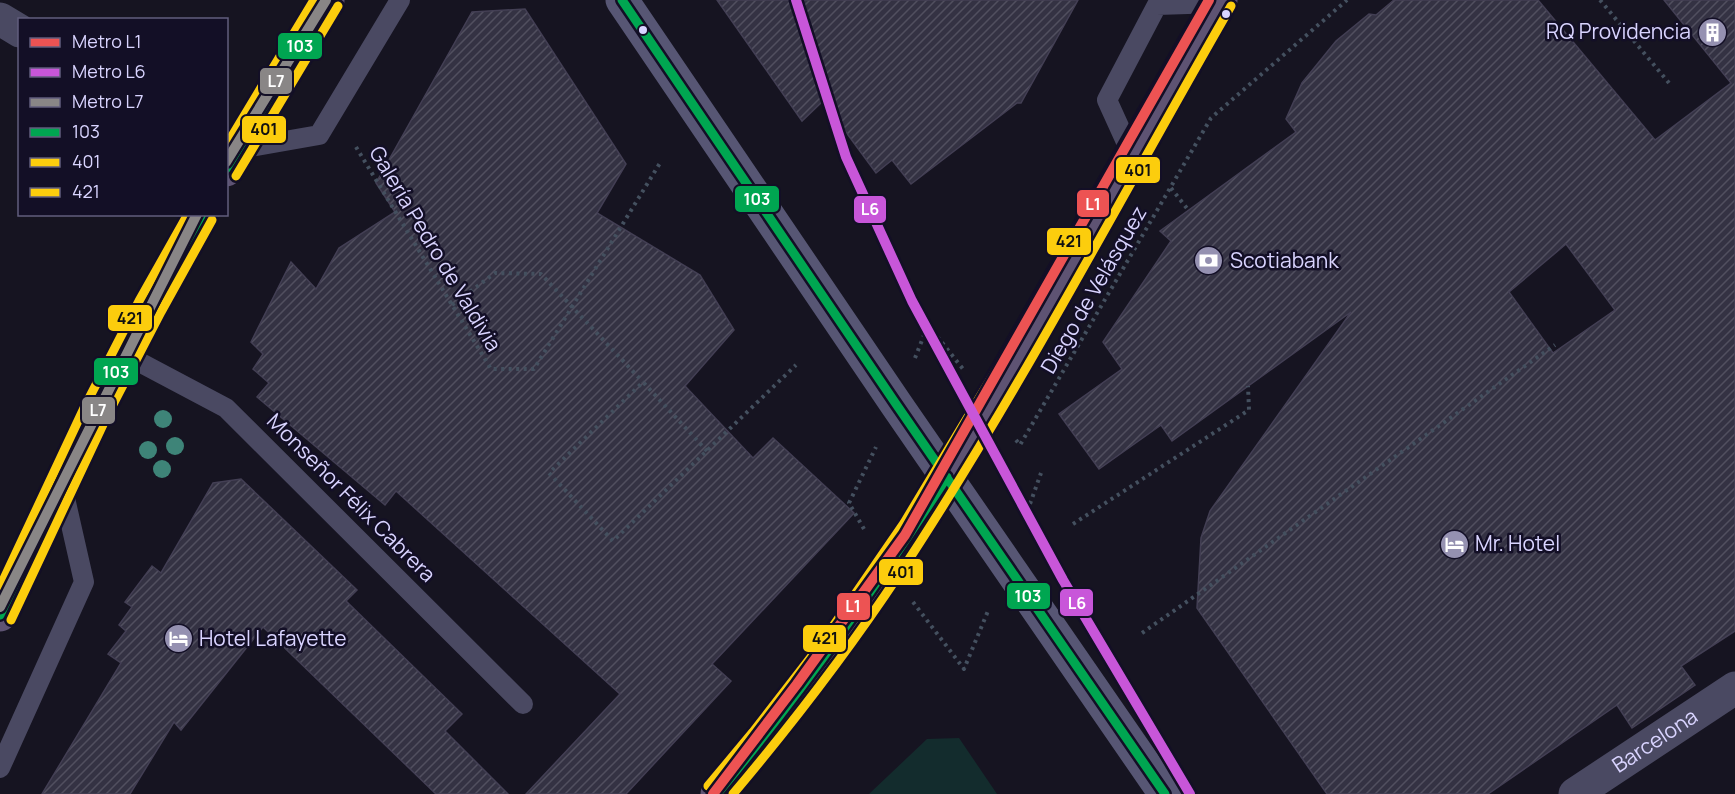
<svg xmlns="http://www.w3.org/2000/svg" width="1735" height="794" font-family="Manrope,sans-serif">
	<style>
		.green { fill: #132c2d }
		.building { fill: url(#building-hatch); stroke: #433f54; stroke-width: 1.5; fill-rule: evenodd }
		.lines { fill: none; stroke-linecap: round; stroke-linejoin: round }
		.path { stroke: #44505f; stroke-width: 4; stroke-dasharray: 3 4.5; stroke-linecap: butt }
		.service { stroke: #4a4962; stroke-width: 20 }
		.minor { stroke: #4a4962; stroke-width: 33 }
		.secondary { stroke: #575674; stroke-width: 33 }
		.primary { stroke: #5e5373; stroke-width: 33 }
		.bus-1-casing { stroke: #130f26; stroke-width: 14 }
		.bus-2-casing { stroke: #130f26; stroke-width: 14 }
		.bus-3-casing { stroke: #130f26; stroke-width: 14 }
		.bus-1 { stroke: #00a651; stroke-width: 9 }
		.bus-2 { stroke: #fccd0d; stroke-width: 9 }
		.bus-3 { stroke: #fccd0d; stroke-width: 9 }
		.metro-1-casing { stroke: #130f26; stroke-width: 15 }
		.metro-2-casing { stroke: #130f26; stroke-width: 15 }
		.metro-3-casing { stroke: #130f26; stroke-width: 15 }
		.metro-1 { stroke: #ed5353; stroke-width: 10 }
		.metro-2 { stroke: #c856d9; stroke-width: 10 }
		.metro-3 { stroke: #898686; stroke-width: 10 }
		.tree { fill: #3e8478 }
		.bus-dot { fill: #d9d4ff; stroke: #130f26; stroke-width: 2 }
		.labels { text-anchor: middle; stroke-width: 5; stroke-linejoin: round; paint-order: stroke }
		.poi-label { font-size: 21px; fill: #d9d4ff; stroke: #130f26; text-anchor: start }
		.street-label { font-size: 21px; fill: #d9d4ff; stroke: #130f26 }
		.line-badge { stroke: #130f26; stroke-width: 2 }
		.badge-label { font-size: 16px; text-anchor: middle; font-weight: bold; fill: #fff }
		.pale-badge-label { font-size: 16px; text-anchor: middle; font-weight: bold; fill: #111 }
	</style>
	<defs>
		<pattern id="building-hatch" width="6" height="6" patternUnits="userSpaceOnUse" patternTransform="scale(1.5)"><rect width="6" height="6" fill="#343243"/><path d="M-1 1l2-2M0 6l6-6M5 7l2-2" fill="none" stroke="#514f5f"/></pattern>
	</defs>
	<rect width="100%" height="100%" fill="#161421"/>
	<!-- green -->
	<path class="green" d="M959,738L997,794H869L927,739Z"/>
	<!-- building -->
	<path class="building" d="M717,0H1078L1021,103H1017L911,184L892,160L876,173L823,101L802,121Z
		M1394,0H1538L1655,140L1731,83L1664,0H1735V631L1681,666L1695,685L1632,728L1617,705L1488,794H1327L1197,608L1201,538L1210,511L1351,312L1172,441L1161,425L1099,469L1059,414L1122,369L1103,342L1171,241L1160,231L1296,132L1286,119L1302,83L1336,41L1369,14L1376,15ZM1566,244L1615,310L1553,353L1509,292Z
		M525,9L626,164L597,213L700,275L734,330L685,386L753,458L773,438L854,513L712,664L731,681L626,794H526L620,694L396,491L385,505L257,397L269,383L253,369L263,354L251,342L291,262L316,289L339,248L395,212L376,183L472,12Z
		M241,479L357,590L346,601L462,714L445,731L508,794H436L263,627L181,730L174,722L130,794H42L121,663L108,654L126,631L119,625L132,607L125,602L152,566L161,573L213,483Z"/>
	<g class="lines">
		<!-- path -->
		<path class="path" d="M1600,0L1669,83
			M356,147L491,369H534L660,163
			M1171,188L1189,211
			M452,305L495,273L541,274L643,382
			M928,325L963,369
			M915,358L928,325
			M1016,440L1020,445L1211,118L1347,0
			M707,451L643,382L549,473L613,541L796,365
			M1025,518L1041,473
			M1073,524L1249,410L1248,386
			M864,529L849,503L876,447
			M913,602L964,669L988,611
			M1142,633L1555,345"/>
		<!-- service -->
		<path class="service" d="M239,149L319,135L400,0
			M1132,155L1107,100L1157,5L1219,3
			M126,355L226,408L523,704
			M0,768L84,582L62,485"/>
		<!-- minor -->
		<g class="minor">
			<path d="M0,19L20,31"/>
			<path id="s1" d="M1575,794L1735,688"/>
		</g>
		<!-- secondary -->
		<path class="secondary" d="M622,0L896,404L1165,794"/>
		<!-- primary -->
		<path class="primary" d="M226,170L328,0
			M0,615L96,411L150,306L202,214
			M717,794C779,722 836,647 889,568C957,465 1017,358 1078,251C1125,167 1173,83 1221,0"/>
		<defs>
			<path id="bus-1" d="M622,0L896,404L1165,794
				M226,169L328,0
				M0,615L96,411L150,306L202,214
				M717,794C801,693 876,587 947,477"/>
			<path id="bus-2" d="M236,176L338,6
				M11,620L107,416L161,312L212,220
				M733,794C792,724 849,650 900,573C1020,391 1122,195 1231,6"/>
			<path id="bus-3" d="M226,146L314,0
				M0,587L85,406L139,301L188,214
				M708,786L753,732L818,648L904,523L999,365L1207,0"/>
		</defs>
		<!-- bus-1 casing -->
		<use href="#bus-1" class="bus-1-casing"/>
		<!-- bus-2 casing -->
		<use href="#bus-2" class="bus-2-casing"/>
		<!-- bus-3 casing -->
		<use href="#bus-3" class="bus-3-casing"/>
		<!-- bus-1 -->
		<use href="#bus-1" class="bus-1"/>
		<!-- bus-2 -->
		<use href="#bus-2" class="bus-2"/>
		<!-- bus-3 -->
		<use href="#bus-3" class="bus-3"/>
		<defs>
			<path id="metro-1" d="M713,794L797,684L905,535L1209,0"/>
			<path id="metro-2" d="M796,0L846,157L912,301L1063,580L1190,794"/>
			<path id="metro-3" d="M226,162L326,0
				M0,607L197,214"/>
		</defs>
		<!-- metro-1 casing -->
		<use href="#metro-1" class="metro-1-casing"/>
		<!-- metro-2 casing -->
		<use href="#metro-2" class="metro-2-casing"/>
		<!-- metro-3 casing -->
		<use href="#metro-3" class="metro-3-casing"/>
		<!-- metro-1 -->
		<use href="#metro-1" class="metro-1"/>
		<!-- metro-2 -->
		<use href="#metro-2" class="metro-2"/>
		<!-- metro-3 -->
		<use href="#metro-3" class="metro-3"/>
	</g>
	<!-- trees -->
	<g class="tree">
		<circle cx="163" cy="419" r="9"/>
		<circle cx="175" cy="446" r="9"/>
		<circle cx="148" cy="450" r="9"/>
		<circle cx="162" cy="469" r="9"/>
	</g>
	<!-- icons -->
	<defs>
		<symbol id="building-disc" viewBox="-11 -11 22 22"><circle r="9.5" fill="#9591b1" stroke="#130f26"/><path d="M-4-6H4V6H1V3H-1V6H-4ZM-2.5-4.3h1.7v1.8h-1.7ZM.8-4.3h1.7v1.8H.8ZM-2.5-1h1.7V.8h-1.7ZM.8-1h1.7V.8H.8Z" fill="#fff"/></symbol>
		<symbol id="bank-disc" viewBox="-11 -11 22 22"><circle r="9.5" fill="#9591b1" stroke="#130f26"/><path d="M-6-4H6V4H-6ZM0-2.3a2.3 2.3 0 1 0 0 4.6a2.3 2.3 0 1 0 0-4.6Z" fill="#fff"/></symbol>
		<symbol id="hotel-disc" viewBox="-11 -11 22 22"><circle r="9.5" fill="#9591b1" stroke="#130f26"/><path d="M-6-4.5h1.5V1H6V5H4.5V3h-9V5H-6ZM-4 0a1.8 1.8 0 1 1 3.6 0ZM.5 0V-2.5h3Q6-2.5 6 0Z" fill="#fff"/></symbol>
	</defs>
	<g fill-rule="evenodd">
		<use href="#building-disc" x="1696" y="16" width="33" height="33"/>
		<use href="#bank-disc" x="1192" y="244" width="33" height="33"/>
		<use href="#hotel-disc" x="1438" y="528" width="33" height="33"/>
		<use href="#hotel-disc" x="162" y="622" width="33" height="33"/>
	</g>
	<!-- markers -->
	<g class="bus-dot">
		<circle cx="1226" cy="14" r="5"/>
		<circle cx="643" cy="30" r="5"/>
	</g>
	<g class="labels">
		<!-- poi labels -->
		<g class="poi-label">
			<text x="1691" y="39" text-anchor="end">RQ Providencia</text>
			<text x="1230" y="268">Scotiabank</text>
			<text x="1475" y="551">Mr. Hotel</text>
			<text x="199" y="646">Hotel Lafayette</text>
		</g>
		<!-- street labels -->
		<g class="street-label">
			<text transform="translate(435 249) rotate(59)" y="7">Galería Pedro de Valdivia</text>
			<text transform="translate(1094 290) rotate(-60)" y="7">Diego de Velásquez</text>
			<text transform="translate(351 498) rotate(45)" y="7">Monseñor Félix Cabrera</text>
			<text dy="7" stroke="none"><textPath href="#s1" startOffset="96">Barcelona</textPath></text>
		</g>
	</g>
	<g class="line-badge">
		<rect x="277" y="32" width="46" height="28" rx="6" fill="#00a651"/>
		<rect x="259" y="67" width="34" height="28" rx="6" fill="#898686"/>
		<rect x="241" y="115" width="46" height="29" rx="6" fill="#fccd0d"/>
		<rect x="1115" y="156" width="46" height="28" rx="6" fill="#fccd0d"/>
		<rect x="734" y="185" width="46" height="28" rx="6" fill="#00a651"/>
		<rect x="1076" y="189" width="34" height="29" rx="6" fill="#ed5353"/>
		<rect x="853" y="195" width="34" height="29" rx="6" fill="#c856d9"/>
		<rect x="1046" y="227" width="46" height="29" rx="6" fill="#fccd0d"/>
		<rect x="107" y="304" width="46" height="28" rx="6" fill="#fccd0d"/>
		<rect x="93" y="357" width="46" height="29" rx="6" fill="#00a651"/>
		<rect x="81" y="396" width="35" height="29" rx="6" fill="#898686"/>
		<rect x="878" y="558" width="46" height="28" rx="6" fill="#fccd0d"/>
		<rect x="1006" y="582" width="45" height="28" rx="6" fill="#00a651"/>
		<rect x="1059" y="588" width="35" height="29" rx="6" fill="#c856d9"/>
		<rect x="836" y="592" width="35" height="29" rx="6" fill="#ed5353"/>
		<rect x="802" y="624" width="45" height="29" rx="6" fill="#fccd0d"/>
	</g>
	<g class="badge-label">
		<text x="300" y="52">103</text>
		<text x="276" y="87">L7</text>
		<text x="757" y="205">103</text>
		<text x="1093" y="210">L1</text>
		<text x="870" y="215">L6</text>
		<text x="116" y="378">103</text>
		<text x="98" y="416">L7</text>
		<text x="1028" y="602">103</text>
		<text x="1077" y="609">L6</text>
		<text x="853" y="612">L1</text>
	</g>
	<g class="pale-badge-label">
		<text x="264" y="135">401</text>
		<text x="1138" y="176">401</text>
		<text x="1069" y="247">421</text>
		<text x="130" y="324">421</text>
		<text x="901" y="578">401</text>
		<text x="825" y="644">421</text>
	</g>
	<!-- legend -->
	<rect x="18" y="18" width="210" height="198" fill="#130f26" stroke="#625e7d" stroke-width="1.5"/>
	<rect x="30" y="38" width="30" height="9" fill="#ed5353" stroke="#625e7d" stroke-width="1.5"/>
	<text x="72" y="48" font-size="18" fill="#d9d4ff">Metro L1</text>
	<rect x="30" y="68" width="30" height="9" fill="#c856d9" stroke="#625e7d" stroke-width="1.5"/>
	<text x="72" y="78" font-size="18" fill="#d9d4ff">Metro L6</text>
	<rect x="30" y="98" width="30" height="9" fill="#898686" stroke="#625e7d" stroke-width="1.5"/>
	<text x="72" y="108" font-size="18" fill="#d9d4ff">Metro L7</text>
	<rect x="30" y="128" width="30" height="9" fill="#00a651" stroke="#625e7d" stroke-width="1.5"/>
	<text x="72" y="138" font-size="18" fill="#d9d4ff">103</text>
	<rect x="30" y="158" width="30" height="9" fill="#fccd0d" stroke="#625e7d" stroke-width="1.5"/>
	<text x="72" y="168" font-size="18" fill="#d9d4ff">401</text>
	<rect x="30" y="188" width="30" height="9" fill="#fccd0d" stroke="#625e7d" stroke-width="1.5"/>
	<text x="72" y="198" font-size="18" fill="#d9d4ff">421</text>
</svg>
